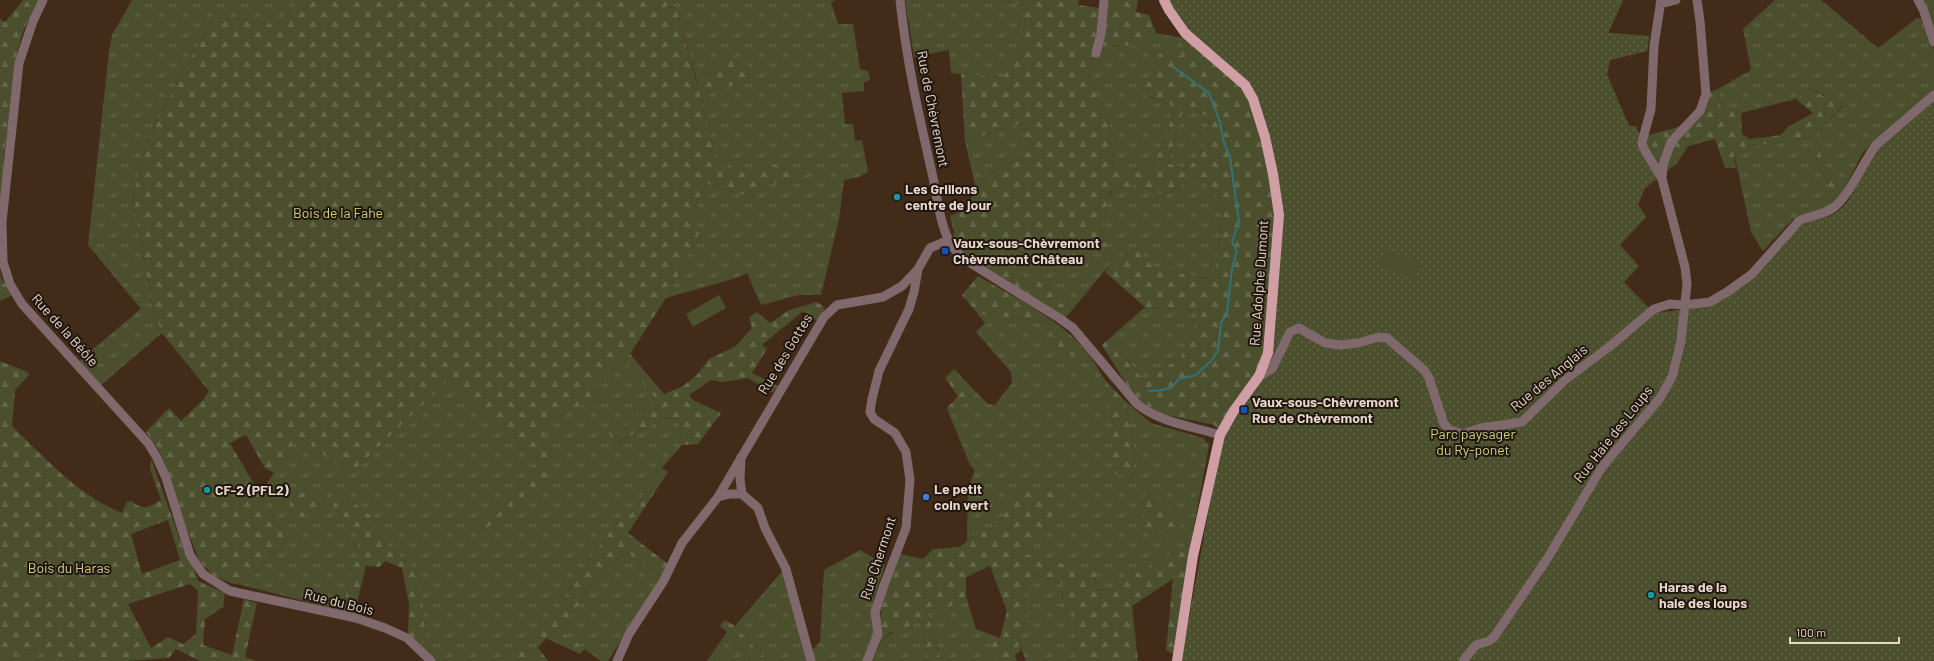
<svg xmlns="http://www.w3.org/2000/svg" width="1934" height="661" font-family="Barlow,sans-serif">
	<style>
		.grass { fill: url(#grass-tufts) }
		.forest { fill: url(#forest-firs); fill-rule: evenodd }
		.park { fill: url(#park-dots) }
		.garden { fill: #4c4f2e }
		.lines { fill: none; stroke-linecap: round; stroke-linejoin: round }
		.stream { stroke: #307379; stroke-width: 2 }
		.minor { stroke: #80696c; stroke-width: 9 }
		.major { stroke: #cf9fa5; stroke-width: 10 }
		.culture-dot { fill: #0f9aa8; stroke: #21160e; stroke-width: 1.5 }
		.transit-dot { fill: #1a4fb4; stroke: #21160e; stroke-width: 1.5 }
		.shop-dot { fill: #3f7fe0; stroke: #21160e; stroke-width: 1.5 }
		.labels { text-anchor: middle; stroke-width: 4; stroke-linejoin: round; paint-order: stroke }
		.street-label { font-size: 14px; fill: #e6d6cb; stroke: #21160e }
		.poi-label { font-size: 14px; font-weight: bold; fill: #e6d6cb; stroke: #21160e; text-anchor: start }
		.park-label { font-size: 14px; fill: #cad185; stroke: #21160e }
	</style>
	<defs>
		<pattern id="grass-tufts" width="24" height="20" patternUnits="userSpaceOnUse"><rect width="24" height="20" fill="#4c4f2e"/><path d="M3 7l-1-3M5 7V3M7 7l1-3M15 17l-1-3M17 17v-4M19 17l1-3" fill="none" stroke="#66684b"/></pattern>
		<pattern id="forest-firs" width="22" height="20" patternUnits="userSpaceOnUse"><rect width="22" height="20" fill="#4c4f2e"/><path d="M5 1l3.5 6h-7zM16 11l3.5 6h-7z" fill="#66684b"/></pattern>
		<pattern id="park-dots" width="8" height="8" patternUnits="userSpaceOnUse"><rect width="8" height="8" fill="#4c4f2e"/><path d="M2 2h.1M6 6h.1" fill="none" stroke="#66684b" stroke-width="1.8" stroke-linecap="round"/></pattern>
	</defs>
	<rect width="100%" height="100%" fill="#432b19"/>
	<!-- grass -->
	<path class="grass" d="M132,0H300L278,24L214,17L179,79L147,143L133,196L151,302L162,333L100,386L78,362L141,309L88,245L109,51L112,35Z
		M667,0H836L831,2L838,24H853L860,69L868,71L870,80L864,82V91L842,93L845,124H853L855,141L862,140L868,172L858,177L844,180L839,219L821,295H799L761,305L747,273L736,278L666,298L671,290L691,217L705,183L751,197L769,184L808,181L754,176L715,159L700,94L742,83L709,73L698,85L676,8L667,7Z
		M905,0H996L1025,5L1027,8L1019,59L1011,63L1003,78L951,73L949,50L914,57Z
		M1775,0H1821L1878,48L1917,18L1921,19L1934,50V92L1868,147L1862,154L1842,193L1823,165L1816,134L1843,106L1810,88L1796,99L1741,113L1720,106L1718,89L1751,70L1743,29Z
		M1921,0H1934V32Z
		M1156,33L1183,38L1181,56L1142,93L1173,106L1167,137L1150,169H1114L1109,122L1099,103L1090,78L1096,46L1142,45Z
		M1185,103L1209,118L1205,148L1190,166L1183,168L1168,163Z
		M1021,123L1032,150L992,173L976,189L965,141Z
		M1807,137L1835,202L1821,212L1793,219L1763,251L1751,232L1733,148L1795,141Z
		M1198,175L1224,205L1214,280L1154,268L1136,248L1114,261L1102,235L1107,201L1112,191L1138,184L1165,196Z
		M1061,238L1089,240L1111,263L1072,310L1060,303L1048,285L996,274L967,257L1003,245L1024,253L1032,252Z
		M1145,307L1201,310L1181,357L1144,381L1110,338Z
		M978,314L1046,321L1053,343L1076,358L1094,362L1105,380L1113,425V473L1133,478L1135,454L1125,401L1151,423L1203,438L1209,445L1191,543L1133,575L1120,589L1093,590L1097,571L1080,576L1063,564L1025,554L1033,545L1045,536L1022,486L997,526L979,533L967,541L968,489L975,470L970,465L950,416L975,391L988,404L995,405L1012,383L1011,372L976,332L985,323Z
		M624,359L657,400L619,434L615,444L662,419L678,418L682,445L662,468L631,514H623L571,585L568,595L540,635L546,638L538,648L508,653L500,661H434L420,646L419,573L382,540L374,518L362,535L342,611L242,585L287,540L260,494L298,436L350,474L447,380L538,459L531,471L475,526L485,530L545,462L552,450L540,439L564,412L599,399L596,383Z
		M860,550L885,565L874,598L870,649L865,661H814L812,651L820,641L824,570Z
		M626,552L662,576L608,661H601L561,631L597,576Z
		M783,570L810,661H767L735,626Z
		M1031,573L1063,584L1062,607L1078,619L1073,637L1074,661H1026L1017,639L1024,625L1025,606L1024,589Z
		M966,596L976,629L1000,638L991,642L1000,661H941L926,607H950Z
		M920,621L930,661H870C884,633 892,632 920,621Z
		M731,636L752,661H712Z
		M25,649L78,661H7Z"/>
	<!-- forest -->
	<path class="forest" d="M23,0H38L23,31L17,53L4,155L0,228V19L5,22Z
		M300,0H667V7L676,8L697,84C710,74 732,49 749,60L748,78L742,83L700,94L715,159L754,176L768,164L806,169L808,181L769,184L751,197L705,183L691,217L700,231L671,290L630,354L664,394L683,386L697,375L709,359L736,346L752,328L749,317L757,312L770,323L789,310L817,302L825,308L817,321L803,311L762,345L767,349L752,373L778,386L773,393L748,378L723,382L711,380L689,395L693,400L721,413L698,444L682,445L678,418L662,419L614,444L609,432L619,434L657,400L624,360L596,383L599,399L564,412L540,439L552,450L545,462L550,473L485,530L474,526L531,471L538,459L447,381L350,474L298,436L274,473L265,468L246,435L230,443L287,540L242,585L231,583L214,576L200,562L181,515L160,452L146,432L169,408L181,421L203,400L209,391L162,333L151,302L133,196L147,143L179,79L214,17L278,24Z
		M996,0H1079L1078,5L1100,8L1102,0H1138L1136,12L1149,15L1156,33L1142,45L1096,46L1090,78L1099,103L1109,122L1114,169H1150L1167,137L1173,106L1142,93L1159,54L1171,50L1181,56L1184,25L1169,0L1572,63L1623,0L1608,33L1649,36L1647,51L1610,60L1607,75L1629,126H1636L1641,137L1682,126L1709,93L1718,89L1720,106L1741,113L1742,134L1749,139L1781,135L1788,127L1813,113L1796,99L1810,88L1823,96L1833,94L1843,105L1816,134L1823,165L1842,193L1835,202L1807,137L1795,141L1733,148L1736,168H1725L1715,139L1688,146L1677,163L1644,189L1638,205L1646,217L1181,661L1223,433L1214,425L1157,413L1144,404L1132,393L1102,345L1110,338L1144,381L1181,357L1201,310L1145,307L1105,272L1111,263L1089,240L1061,238L1032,252L1024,253L1003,245L967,257L953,240L954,232L950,216L966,210L976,189L992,173L1032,150L1021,123L965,141L961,74L1003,78L1011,63L1019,59L1027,8L1025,5ZM1185,103L1209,118L1205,148L1190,166L1183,168L1168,163ZM1198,175L1224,205L1214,280L1154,268L1136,248L1114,261L1102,235L1107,201L1111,191L1138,184L1165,196Z
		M1001,268L1048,285L1060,303L1072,310L1065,318L996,274Z
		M0,271L1,278L13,295L0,301Z
		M978,276C1016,298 1070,324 1094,362L1076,358L1053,343L1046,321L978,314L962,295Z
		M0,361L28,372L29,375L15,390L12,426C46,459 78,495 122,513L127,502L131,501C145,511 146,508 161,500L150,469L151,459L187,559L193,565L198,581L225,593L223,607L205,619L203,645L232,655L244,599L257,603L245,657L256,661H200L176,649L169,658L125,661H78L25,649L7,661H0ZM168,520L180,560L142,574L131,534ZM190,584L198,591L196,634L183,644L168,637L151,648L128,604Z
		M954,369L975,391L950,416L947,408L958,396L945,378Z
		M1105,380L1125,401L1135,454L1133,478L1113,473V425Z
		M662,468L668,472L628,533L668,564L662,576L626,552L597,576L561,631L585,649L580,654L539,635L568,595L571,585L623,514H631Z
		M1022,486L1058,492L1045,536L1033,545L1025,554L1064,564L1080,576L1085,569L1097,571L1093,590L1119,589L1133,575L1191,543L1174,655L1166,650L1173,579L1132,606L1138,661H1074L1073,637L1078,619L1062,607L1063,584L1032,573L1024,589L1025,606L1024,625L1017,639L1021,651L1015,655L1017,661H1000L990,642L1000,638L1007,611L990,566L966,577V596L950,607H926L941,661H930L920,622L890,633L877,646L870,649L866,630L873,623H880L882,597L901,554L923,559L933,549L959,547L979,533L997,526Z
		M315,491L320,494L321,506L305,517L295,516L287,495Z
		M1156,494L1181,519V530L1172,538L1144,526L1143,495Z
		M337,500H349L374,518L382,540L419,573L426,640L420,646L408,635L409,604L402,568L385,561L379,567L366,566L354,615L342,611L361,535L333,506Z
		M725,620L735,626L767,661H752L731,636L712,661H707L727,632L720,626Z
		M538,648L548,661H500L508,653Z"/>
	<!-- park -->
	<path class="park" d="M1169,0H1623L1608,33L1649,36L1647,51L1610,60L1607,75L1629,126H1636L1655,179L1644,189L1638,205L1646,217L1620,245L1639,266L1624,282L1654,313L1713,306L1754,275L1802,225C1814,219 1826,220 1837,212C1857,199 1862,163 1877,147C1894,130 1915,115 1934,99V661H1182L1223,438L1264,377L1270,350L1285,210L1251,92L1183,38L1184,25Z"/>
	<!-- garden -->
	<path class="garden" d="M1386,250L1421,263L1415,279L1380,266Z
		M719,295L726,308L693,327L686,314Z"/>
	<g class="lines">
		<!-- stream -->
		<path class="stream" d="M1149,391L1163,390L1172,387L1179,379L1196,375L1210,362L1218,351L1221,323L1227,313L1232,269L1237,251L1232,242L1239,222L1230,157L1224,143L1220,122L1209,93L1173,67"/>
		<!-- minor -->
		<path class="minor" d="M43,0L33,21L19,63L2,222L3,262L10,284L22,304L148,443L156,456L166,478L190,555L203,574L230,591L356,618L385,628L407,638L431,661
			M900,0C906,58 919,116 932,173C937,195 939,220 949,241C953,249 959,255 967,261L1059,318L1073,328L1137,404C1161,423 1191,426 1220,435
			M1918,0L1923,9L1934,42
			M1660,4L1676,0
			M1096,53L1101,34L1104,0
			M1662,179L1663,165L1671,142L1700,111L1706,94L1700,21L1697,0
			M1259,376L1272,369L1290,332L1299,328L1325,343L1340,345L1358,343L1379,337L1387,338L1424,370L1429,378L1444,424L1450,430L1463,434L1481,428L1522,422L1565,380L1609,347L1654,309L1670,304L1685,305L1710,302L1727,292L1752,274L1799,221C1810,215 1822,216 1833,208C1849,197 1863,162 1876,145L1934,95
			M741,457L740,479L742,494L758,508L765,528L786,569L811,661
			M718,497L730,494H742
			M617,661L629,634L663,582L682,543L718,497L824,317L837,305L883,297L902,286L918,269L930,248L949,240
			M867,661L878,634L875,612L884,585L906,528L910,480L906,452L895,433L874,419L870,412L872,399L879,371L909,309L914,292L918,269
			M1463,661L1476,645L1489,641L1494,637L1547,559L1602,467L1660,398L1672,377L1681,341L1687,284L1685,267L1662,179L1643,147L1642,142L1651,109L1654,46L1661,0"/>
		<!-- major -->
		<path class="major" d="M1164,0L1169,10L1185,33L1245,85L1253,99L1265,137L1273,174L1279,215L1268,353L1259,376L1233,412L1220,435L1193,556L1177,661"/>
	</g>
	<!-- markers -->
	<g class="culture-dot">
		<circle cx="897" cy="197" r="4"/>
		<circle cx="207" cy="490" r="4"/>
		<circle cx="1651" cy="595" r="4"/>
	</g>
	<g class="transit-dot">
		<rect x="941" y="247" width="8" height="8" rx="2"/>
		<rect x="1240" y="406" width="8" height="8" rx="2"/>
	</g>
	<circle class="shop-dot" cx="926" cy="497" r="4"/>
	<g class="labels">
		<!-- street labels -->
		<g class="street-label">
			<text transform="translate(933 109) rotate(79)" y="5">Rue de Chèvremont</text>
			<text transform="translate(1259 283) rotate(-86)" y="5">Rue Adolphe Dumont</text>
			<text transform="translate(65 330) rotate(48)" y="5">Rue de la Béôle</text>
			<text transform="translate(785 354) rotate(-59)" y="5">Rue des Gottes</text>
			<text transform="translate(1549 378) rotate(-40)" y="5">Rue des Anglais</text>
			<text transform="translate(1613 434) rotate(-52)" y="5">Rue Haie des Loups</text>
			<text transform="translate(878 558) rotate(-72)" y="5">Rue Chermont</text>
			<text transform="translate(339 602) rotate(14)" y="5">Rue du Bois</text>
		</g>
		<!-- poi labels -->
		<g class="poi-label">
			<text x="905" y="194">Les Grillons<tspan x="905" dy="16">centre de jour</tspan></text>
			<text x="953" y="248">Vaux-sous-Chèvremont<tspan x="953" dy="16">Chèvremont Château</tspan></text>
			<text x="1252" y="407">Vaux-sous-Chèvremont<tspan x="1252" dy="16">Rue de Chèvremont</tspan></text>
			<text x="934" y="494">Le petit<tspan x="934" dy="16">coin vert</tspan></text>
			<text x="215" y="495">CF-2 (PFL2)</text>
			<text x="1659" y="592">Haras de la<tspan x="1659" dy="16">haie des loups</tspan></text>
		</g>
		<!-- park labels -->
		<g class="park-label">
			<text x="338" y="218">Bois de la Fahe</text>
			<text x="1473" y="439">Parc paysager<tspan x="1473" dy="16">du Ry-ponet</tspan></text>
			<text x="69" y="573">Bois du Haras</text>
		</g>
	</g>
	<!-- scale -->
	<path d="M1790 637v6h109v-6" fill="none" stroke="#e6d6cb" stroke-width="2"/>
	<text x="1796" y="637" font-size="12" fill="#e6d6cb" stroke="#21160e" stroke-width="3" paint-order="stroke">100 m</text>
</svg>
